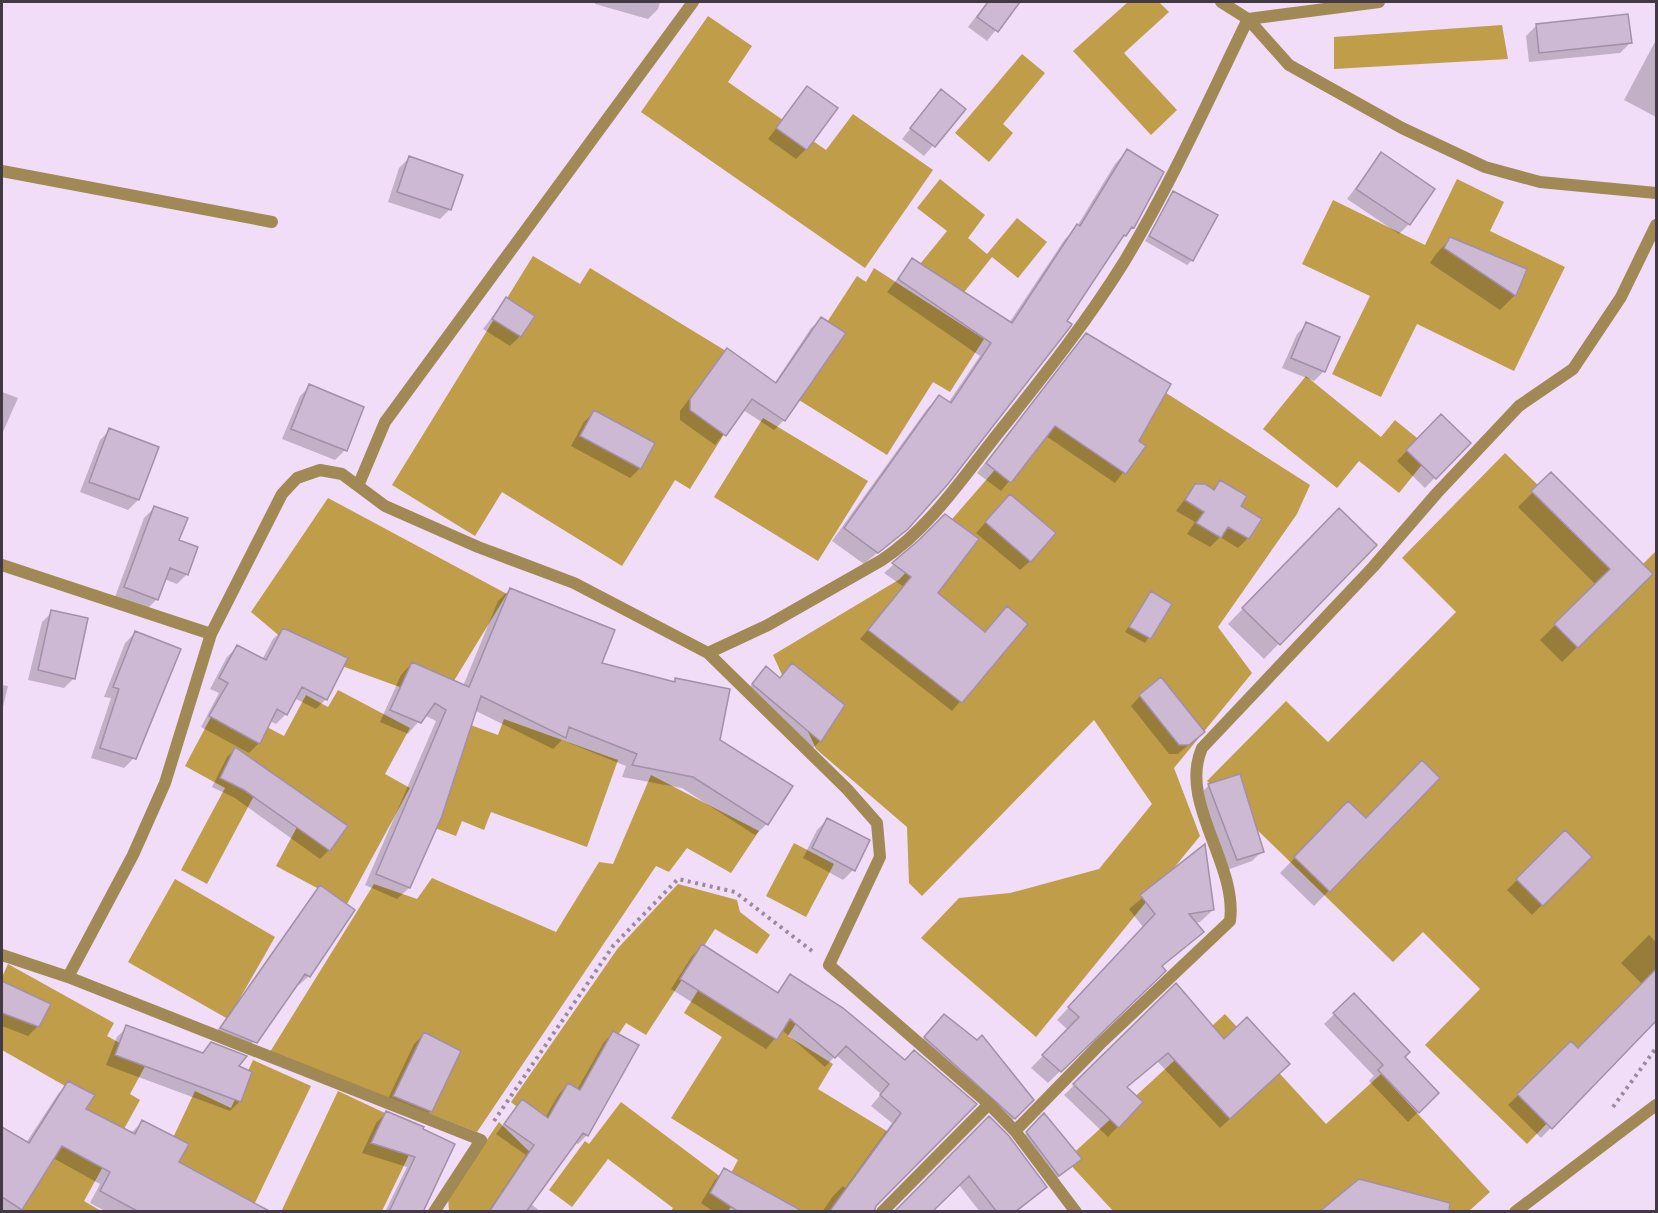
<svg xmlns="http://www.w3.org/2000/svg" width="1658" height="1213" font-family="Merriweather,serif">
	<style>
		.forest { fill: #bf9d49 }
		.shadow { fill: #0003 }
		.building { fill: #cdb9d3; stroke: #a28fa8; stroke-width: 1.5 }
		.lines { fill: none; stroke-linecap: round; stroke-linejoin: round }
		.path { stroke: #998a9d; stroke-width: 4; stroke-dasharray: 3 4.5; stroke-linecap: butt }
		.lane { stroke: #a08954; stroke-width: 12 }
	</style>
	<rect width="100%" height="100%" fill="#f2ddf8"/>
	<!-- forest -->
	<path class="forest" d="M1128,2H1159L1169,12L1124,53L1177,110L1151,135L1073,51Z
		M708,16L752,46L728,82L826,150L853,114L933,170L865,268L641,112Z
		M1502,25L1508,59L1334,69V37Z
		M1022,54L1045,73L1003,124L1013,133L989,162L955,133Z
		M940,179L985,215L968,238L987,254L1017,218L1047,242L1018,278L992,257L957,301L916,269L947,231L917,208Z
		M1457,179L1504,202L1490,231L1565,267L1514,371L1417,324L1381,397L1332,374L1370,296L1302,264L1333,200L1425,245Z
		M533,256L580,284L590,268L762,373L690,489L675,480L622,566L502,492L475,536L392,485Z
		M874,268L984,339L950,392L933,382L887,455L783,390L857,276L866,282Z
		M1099,350L1310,485L1297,514L1218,627L1252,673L1174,768L1200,836L1036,1037L921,938L959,898L1010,893L1099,869L1152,804L1094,720L922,896L909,883L907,827L816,749L773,655L900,579Z
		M1306,376L1381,437L1395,420L1433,451L1399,493L1359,461L1337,488L1263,429Z
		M763,418L868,481L818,561L714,497Z
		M1505,453L1631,576L1656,551V1011L1527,1144L1425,1045L1480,989L1423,932L1393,962L1207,781L1286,701L1328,742L1456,612L1402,558Z
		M328,498L507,594L441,702L295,649L251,612Z
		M338,690L410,728L385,774L410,788L347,904L276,866L303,816L256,792L207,884L181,870L225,788L185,766L219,702L284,736L306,695L328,707Z
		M504,719L618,760L587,847L491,812L484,830L462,821L456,836L427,825L465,723L498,735Z
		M651,775L759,831L731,873L687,848L669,872L656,866L477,1132L270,1052L374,884L417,899L432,878L556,932L599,862L613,864Z
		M794,843L834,864L806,917L766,896Z
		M175,879L275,937L228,1019L128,962Z
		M678,884L737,900L740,912L770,935L757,954L715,929L646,1035L626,1023L552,1135L511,1102L618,948Z
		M715,963L800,1017L788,1036L833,1064L818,1089L890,1133L841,1211H790L730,1175L738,1160L671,1118L722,1037L684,1013Z
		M8,964L114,1023L107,1036L149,1059L130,1094L140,1100L84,1201L101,1211L25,1212L18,1208L81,1095L2,1050V977Z
		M1225,1014L1326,1124L1381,1074L1490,1192L1469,1211H1113L1066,1160Z
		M253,1060L311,1086L251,1211L138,1212L195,1091L231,1108Z
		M338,1091L421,1130L382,1211L281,1212Z
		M621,1102L742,1193L728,1211H671L673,1208L608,1159L572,1207L549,1190L585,1141L589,1144Z
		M499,1122L535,1157L496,1211H449L448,1197Z"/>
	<!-- shadow -->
	<path class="shadow" d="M595,2H660L658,9L648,19L595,4Z
		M987,2H1018L987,41L968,27Z
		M1536,26L1630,43L1620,53L1529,62L1526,36Z
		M1656,40V117L1624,100Z
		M807,88L806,149L796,159L768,139Z
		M941,91L964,109L924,156L902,139Z
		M1127,151L1133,227L1116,245L907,528L864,564L832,541L927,409L939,397L948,403L980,356L887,292L912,260L1009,323L1065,239L1076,228L1115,164Z
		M1381,154L1409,224L1399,234L1347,199Z
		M409,158L450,209L440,219L388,202L399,168Z
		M1173,193L1192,260L1187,265L1145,241Z
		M1451,238L1515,295L1500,310L1430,263L1436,254Z
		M506,299L520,336L510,346L483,329Z
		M821,319L784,420L774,430L743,410L715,445L680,420V411L727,350L774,384L811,328Z
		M1307,324L1324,371L1314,381L1282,368L1297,334Z
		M1086,335L1137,442L1143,446L1115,483L1046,436L1001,491L977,473Z
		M310,386L345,450L335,460L282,439L300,396Z
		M2,392L18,398L2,434Z
		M594,412L640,468L630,478L571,446L584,422Z
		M1441,416L1468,443L1425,488L1397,461Z
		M110,430L138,500L128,510L80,492L100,440Z
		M1551,474L1651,574L1562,662L1540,640L1596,585L1518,507Z
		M1221,482L1239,506L1248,538L1238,548L1220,537L1210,547L1187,534L1195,522L1176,511L1195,485L1212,490Z
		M1000,506L1030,561L1020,570L976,533Z
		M154,508L177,541L187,574L177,584L164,579L157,599L147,609L115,597L144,518Z
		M1324,525L1375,545L1264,659L1228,624Z
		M918,543L936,593L984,633L1026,624L952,711L860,639L904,587L884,573Z
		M510,589L600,664L672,683L676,680L718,740L767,824L755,835L682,788L622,777L626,766L562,740L553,749L476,711L409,888L397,899L365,885L436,721L424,715L408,734L380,722L401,675L412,663L463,686L498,601Z
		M1151,593L1170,605L1145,643L1125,632Z
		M52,612L74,678L64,688L28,680L42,622Z
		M283,630L326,699L316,709L294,698L286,714L276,724L270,721L259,743L249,753L201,727L219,693L210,689L227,657L237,647L262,660L273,639Z
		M135,633L134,758L124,768L91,758L111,698L104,697L125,643Z
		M766,668L779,679L843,705L820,741L810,751L743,695Z
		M2,685L8,686L2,711Z
		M1140,696L1203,732L1178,754H1169L1131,706Z
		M235,749L329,850L320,859L235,798L212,787L227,757Z
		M1438,778L1314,906L1280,873L1348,803L1365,820Z
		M1209,785L1262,851L1252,861L1227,870L1199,795Z
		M827,820L853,870L843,880L803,858L817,830Z
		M1565,832L1590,857L1532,915L1507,890Z
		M1204,847L1213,910L1200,922L1195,923L1202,932L1161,967L1164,970L1048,1083L1031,1068L1068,1030L1057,1020L1143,927L1129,909Z
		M320,887L309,976L299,985L297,983L246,1051L212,1038L311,897Z
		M1649,935L1656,942V1020L1541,1138L1508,1105L1571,1043L1577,1050L1643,985L1621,963Z
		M702,946L776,993L791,976L904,1062L975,1105L875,1205L873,1212H822L833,1196L843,1186L845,1188L892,1123L871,1106L881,1094L836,1055L825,1067L782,1030L766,1049L671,989L692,956Z
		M2,983L49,1005L38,1026L28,1036L2,1026Z
		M1176,985L1223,1041L1278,1074L1220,1128L1157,1061L1126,1088L1141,1102L1108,1137L1064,1095Z
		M1354,995L1403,1058L1437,1093L1408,1122L1369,1081L1374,1076L1324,1024Z
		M936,1024L1032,1100L1006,1127L917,1046Z
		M127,1027L201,1054L211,1044L237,1067L240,1101L230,1111L106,1065L117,1037Z
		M613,1033L587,1135L578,1144L574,1142L530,1203L541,1212H488L526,1155L496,1134L522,1101L545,1118L559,1094L568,1085L577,1090L604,1042Z
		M424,1034L430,1111L420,1121L384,1107L414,1044Z
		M69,1082L84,1109L131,1133L143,1121L177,1163L258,1212H107L90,1203L100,1184L53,1158L19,1212H2V1129L26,1143L58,1094Z
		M386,1113L422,1127L421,1212H385L407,1167L362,1153L376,1123Z
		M1044,1115L1080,1159L1049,1185L1017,1143Z
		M989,1118L1015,1212H980L959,1185Z
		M724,1170L801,1212H714L701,1203L715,1180Z"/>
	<!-- building -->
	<path class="building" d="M988,2H1020L998,32L977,17Z
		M1628,14L1632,43L1539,53L1536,24Z
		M807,86L838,108L807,150L776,128Z
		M941,89L966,109L935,147L910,128Z
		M1127,149L1164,172L1134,228L1132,227L1126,236L1124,235L1067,321L1072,324L1071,326L948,484L908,529L878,553L844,528L939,395L951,403L991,343L898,279L912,258L1012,323L1077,224L1080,226Z
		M1381,152L1435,189L1410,225L1356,189Z
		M409,156L463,175L451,210L397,192Z
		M1173,191L1218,215L1193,261L1149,236Z
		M1450,237L1527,269L1516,296L1444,248Z
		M506,297L535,316L521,337L492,319Z
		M821,317L846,333L785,421L752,399L726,436L690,410V399L727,348L776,383Z
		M1306,322L1340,337L1325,372L1291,358Z
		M1086,333L1171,384L1139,441L1146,446L1126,474L1055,426L1011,483L986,463Z
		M309,384L364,407L347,451L291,429Z
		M594,410L655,443L641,469L580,436Z
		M1441,414L1471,443L1436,479L1406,450Z
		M109,428L159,447L139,500L89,482Z
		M1551,472L1653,574L1578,648L1554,624L1610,569L1531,491Z
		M1220,480L1247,496L1241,506L1262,519L1249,539L1228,527L1221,538L1196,523L1204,512L1185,500L1195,484H1205L1214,490Z
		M1010,494L1056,533L1031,562L985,522Z
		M154,506L188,518L179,540L198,547L188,575L170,568L158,600L124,587Z
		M1339,508L1377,545L1280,645L1242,608Z
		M945,514L979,539L938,593L985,632L1007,606L1028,624L962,703L868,630L911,577L892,563L919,540Z
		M510,588L615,630L602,663L675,682V678L730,689L720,740L793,786L768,825L693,777L632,765L637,754L569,727L566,738L481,696L442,816L410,888L376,874L446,710L435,703L421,723L390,710L412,662L469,687Z
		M1151,591L1172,604L1151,639L1129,627Z
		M51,610L88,618L75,679L38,670Z
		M283,628L348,658L327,700L302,687L287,715L277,709L260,744L209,716L228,683L219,678L237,645L266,660Z
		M135,631L181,649L136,759L100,748L119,689L113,687Z
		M792,663L845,705L821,742L752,684L766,666L780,678Z
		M1161,677L1205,732L1189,745H1179L1139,695Z
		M235,747L348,826L330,851L244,790L220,778Z
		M1422,760L1440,778L1330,892L1294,857L1348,801L1366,818Z
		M1240,774L1264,852L1237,860L1208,784Z
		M827,818L870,840L855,871L812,848Z
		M1565,830L1592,857L1543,906L1516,879Z
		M1205,844L1214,910L1189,914L1204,932L1162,966L1166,971L1061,1072L1042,1055L1079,1017L1068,1007L1155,914L1140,895Z
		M320,885L355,910L310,977L305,974L257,1043L220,1028Z
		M702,944L778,993L790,974L843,1008L905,1060L914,1050L977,1104L876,1206L874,1212H829L901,1113L880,1095L889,1084L846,1046L835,1058L790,1019L777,1040L680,979Z
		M1656,969V1021L1552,1129L1517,1094L1571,1041L1578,1048Z
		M2,981L51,1004L39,1027L2,1013Z
		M1176,983L1224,1039L1247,1017L1290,1064L1230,1119L1168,1053L1127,1087L1143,1102L1119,1128L1073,1084Z
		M1354,993L1410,1052L1405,1057L1439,1093L1419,1113L1378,1070L1383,1065L1333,1013Z
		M944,1014L977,1040L982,1035L1034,1100L1015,1119L924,1037Z
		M126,1025L203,1053L211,1042L247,1056L239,1066L252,1072L241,1102L115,1055Z
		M613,1031L639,1045L588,1136L583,1133L526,1212H489L534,1145L504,1124L522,1099L548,1118L568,1083L580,1090Z
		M424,1032L461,1051L432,1112L393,1096Z
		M68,1081L95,1095L86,1109L135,1134L142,1120L189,1144L179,1162L271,1212H139L100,1191L110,1172L62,1146L22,1210L2,1197V1127L29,1143Z
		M386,1111L424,1127L423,1129L455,1144L423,1212H389L415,1157L371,1143Z
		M1044,1113L1082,1159L1059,1176L1026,1132Z
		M989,1116L1009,1136L1047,1187L1015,1212H997L969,1176L932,1212H894Z
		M724,1168L804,1212H739L710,1193Z
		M1359,1179L1450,1203L1449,1212H1319Z"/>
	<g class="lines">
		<!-- path -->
		<path class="path" d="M1613,1107L1656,1048
			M494,1121L613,946L678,879L735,892L812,951"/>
		<!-- lane -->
		<path class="lane" d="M1221,2L1248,19L1289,65L1402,128L1485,167L1540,182L1656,193
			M1248,19L1379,2
			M2,171L272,222
			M358,486L385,422L693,2
			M2,565L211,634
			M708,653L768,625L882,560C927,530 959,483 992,441C1038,383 1085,325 1124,262C1171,184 1208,101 1248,19
			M2,955L68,977L133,855L165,783L211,634L282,494L297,478L320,470L342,474L385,506L478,547L574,583L708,653L847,789L877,823L880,857L829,965L989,1104L1015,1131L1076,1212
			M68,977L481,1140L434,1212
			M1015,1131L1100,1044L1230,921C1238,864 1178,802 1202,748L1373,567L1437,493L1519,406L1573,369L1621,297L1656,225
			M882,1212L989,1104
			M1515,1212L1656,1105"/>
	</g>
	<!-- border -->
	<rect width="1658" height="1213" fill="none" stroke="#423944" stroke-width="6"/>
</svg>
